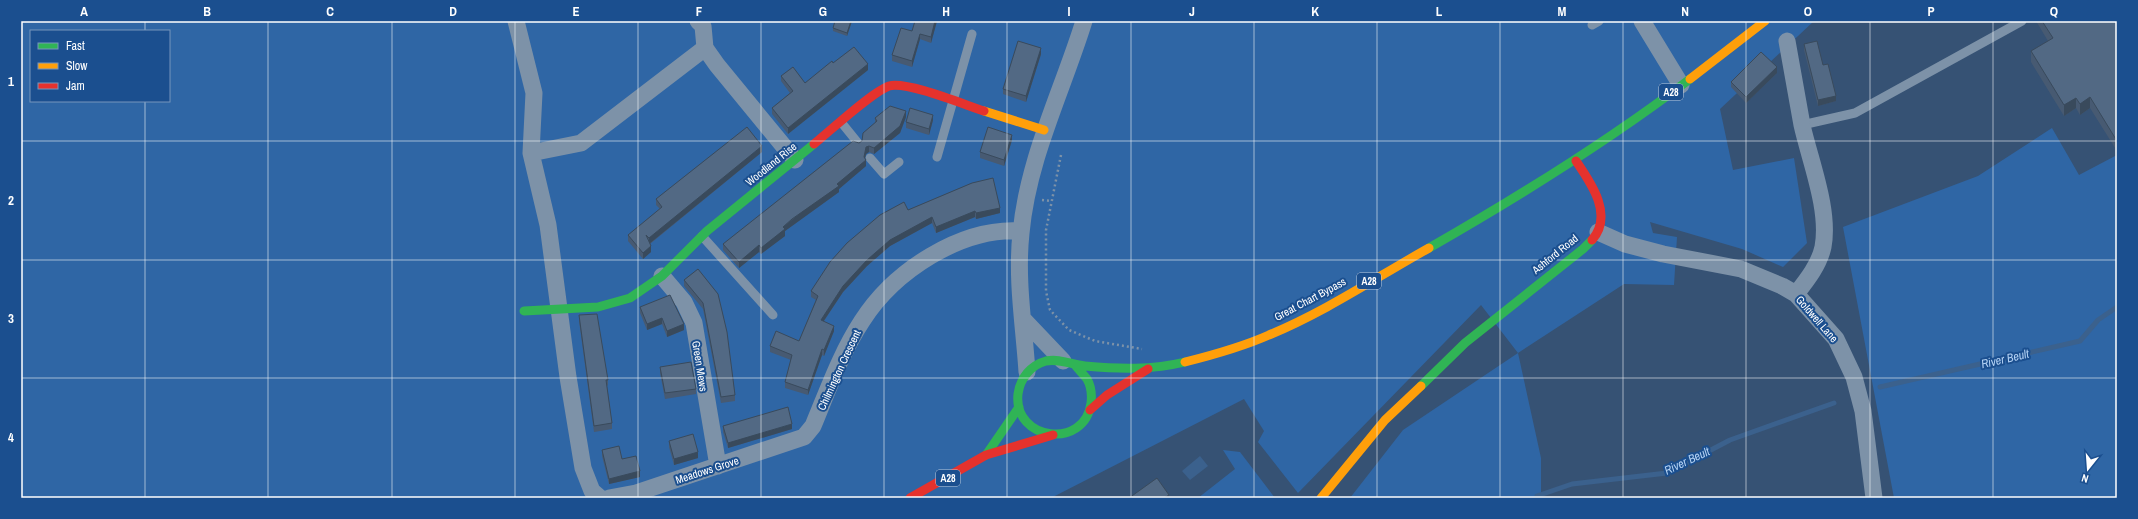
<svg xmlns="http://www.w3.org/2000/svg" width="2138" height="519" font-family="'Archivo Narrow',sans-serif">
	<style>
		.green { fill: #2f66a5; fill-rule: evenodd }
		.water { fill: #3b618d }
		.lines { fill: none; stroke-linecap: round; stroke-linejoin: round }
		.stream { stroke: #3b618d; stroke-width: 5 }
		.path { stroke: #7d92a8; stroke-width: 2.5; stroke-dasharray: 2 3; stroke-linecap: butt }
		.lane { stroke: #7d92a8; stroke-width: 9 }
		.street { stroke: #7d92a8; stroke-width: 17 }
		.fast { stroke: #30b455; stroke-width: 9 }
		.slow { stroke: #ff9f0a; stroke-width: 9 }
		.jam { stroke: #e5322d; stroke-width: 9 }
		.wall { fill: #475a72 }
		.shaded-wall { fill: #394a5c }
		.building { fill: #526984; stroke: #394a5c }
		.grid { fill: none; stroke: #fff; stroke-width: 1; stroke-opacity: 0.55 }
		.labels { text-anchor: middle; stroke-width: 4; stroke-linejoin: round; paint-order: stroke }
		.shield { fill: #1b4f8f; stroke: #bbcadd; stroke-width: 1 }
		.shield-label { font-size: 10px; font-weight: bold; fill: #fff }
		.street-label { font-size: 11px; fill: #fff; stroke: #1b4f8f }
		.water-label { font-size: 12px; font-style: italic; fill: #b5d3f5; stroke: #1b4f8f }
		.neatline { fill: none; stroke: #fff; stroke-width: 1.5 }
		.grid-label { font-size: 13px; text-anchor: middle; font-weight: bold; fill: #fff }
	</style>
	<rect width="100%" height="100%" fill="#365274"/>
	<!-- green -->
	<path class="green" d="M21,21H1814L1720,109L1733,170L1794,158L1807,243L1783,267L1742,249L1650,222L1653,233L1677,237L1674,285L1624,284L1518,353L1541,458V498H1350L1403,430L1518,353L1481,305L1298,493L1258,442L1264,431L1244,399L1051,498H21ZM31,31H169V101H31Z
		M2052,128L2079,175L2117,155V498H1894L1843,227L1978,176Z
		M1223,450L1240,452L1275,498H1198L1235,469Z"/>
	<!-- water -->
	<path class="water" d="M1200,456L1208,466L1190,480L1182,471Z"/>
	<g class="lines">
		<!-- stream -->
		<path class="stream" d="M1880,387L2080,341L2098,320L2117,307
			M1538,498L1537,496L1572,484L1667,473L1730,440L1834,403"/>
		<!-- path -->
		<path class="path" d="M1061,155L1046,230V291L1050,310L1069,330L1095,341L1142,349
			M1042,200L1051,201"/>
		<!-- lane -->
		<path class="lane" d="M1592,25L1599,21
			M841,122L858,143
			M1802,125L1855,113L2022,21
			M937,157L972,34
			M870,158L884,174L899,162
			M702,236L773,315"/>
		<!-- street -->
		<path class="street" d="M516,21L534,93L531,153L548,225L568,377L583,468L592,491L600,498
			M698,21L703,26L705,48L717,65L795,160
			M1642,21L1681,85
			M1787,41C1792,69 1797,97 1802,125C1810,161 1830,210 1823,247C1819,265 1807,280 1796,294
			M531,153L581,143L705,48
			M1598,232L1625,244L1663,254L1741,269L1782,286L1796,294L1836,339L1854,377L1863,411L1874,498
			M662,276L684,302L694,323L718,466
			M1024,320L1063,361
			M1027,372C1024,325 1016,280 1021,233C1028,158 1062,92 1084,21
			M609,498L636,493L804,437L813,426C828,390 841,353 862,321C894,271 961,227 1021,231"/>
		<!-- fast -->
		<path class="fast" d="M1429,248C1520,196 1607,142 1690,79
			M524,311L598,307L630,298L662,276L707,231L814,144
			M1075,365C1079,370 1083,374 1087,379C1091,386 1092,395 1091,403C1085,450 1013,441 1018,394C1020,378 1031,365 1046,361C1060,358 1072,365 1085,366C1119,369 1152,370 1185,362
			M1421,386L1465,343L1583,249L1592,240
			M986,455L1019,407"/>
		<!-- slow -->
		<path class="slow" d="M1690,79L1765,21
			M984,111L1044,130
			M1185,362C1213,355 1242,347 1269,335C1325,312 1377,277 1429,248
			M1321,498L1385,420L1421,386"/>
		<!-- jam -->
		<path class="jam" d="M814,144C830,131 872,92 889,86C907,81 965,105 984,111
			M1576,161C1591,183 1614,215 1592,240
			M1090,410L1107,395L1148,369
			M910,498L986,455L1053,435"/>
	</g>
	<!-- wall -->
	<path class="wall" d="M852,21L847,36L833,31V28Z
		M937,21L931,43L920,39L912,67L892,61V55L912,31Z
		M2036,21H2117V151L2090,108L2080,115L2076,108L2064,116L2031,62V51L2048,41Z
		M1804,44L1823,65L1836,101L1818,106L1804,50Z
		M1041,54L1026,102L1003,94V89Z
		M833,63L868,70L788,134L772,114V108L790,93L781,81V76L805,83Z
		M1777,73L1746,103L1731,87V82Z
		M906,117L900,133L874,154L869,152L866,154L865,158L866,166L839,189V192L785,231V236L761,254L759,252L739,268L723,250V244L859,143L862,141L875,123V118Z
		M933,120L929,135L906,128V122Z
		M1012,140L1004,166L980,158V152Z
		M762,152L650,244L651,252L643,259L628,241V235L660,209L656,205V199Z
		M972,183L1000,213L976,219L975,217L936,233L932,223L890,246L867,266L843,292L824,321L834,331L824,356L822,355L808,395L785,388V382L791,360L770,352V346L799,341L816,300L811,297V291L908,210Z
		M698,269L735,395V401L721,403L703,309L684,286V280Z
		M640,307L684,330L667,337L662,324L647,330L640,313Z
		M579,315L608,380V385L607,386L612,423V429L594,432L579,321Z
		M660,367L696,389V394L665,399L660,373Z
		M723,426L792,429L728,448L723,432Z
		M669,441L698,458L674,465L669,447Z
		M602,450L622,459L640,477L609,484L602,456Z"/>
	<!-- shaded-wall -->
	<path class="shaded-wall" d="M851,21H852L847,36V33Z
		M935,21H937L931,43V37Z
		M920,34V39L912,67V61Z
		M1041,48V54L1026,102V96Z
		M868,64V70L788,134V128Z
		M1777,67V73L1746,103V97Z
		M1836,96V101L1818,106V100Z
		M2090,97V108L2080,115V104Z
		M2076,98V108L2064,116V105Z
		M906,111V117L900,133L874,154V148Z
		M933,115V120L929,135V129Z
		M1012,135V140L1004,166V160Z
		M762,146V152L649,244V238Z
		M869,146V152L866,154L864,162L866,160V166L839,189V192L785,231V236L761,254V248L783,227L837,184L864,157L866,147Z
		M1000,208V213L976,219V213Z
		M975,211V217L936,233V227Z
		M932,217V223L890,246L867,266L843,292L821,325V320L843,286L867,260L890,240Z
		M759,245V252L739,268V262Z
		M651,246V252L643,259V253Z
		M662,318V324L647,330V324Z
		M684,324V330L667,337V331Z
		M834,326V331L824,356V350Z
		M822,349V355L808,395V390Z
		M792,424V429L728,448V443Z
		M698,452V458L674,465V459Z
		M640,471V477L609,484V479Z
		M1169,495V498H1164Z"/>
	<!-- building -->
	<path class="building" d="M835,21H851L847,33L833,28Z
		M915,21H935L931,37L920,34L912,61L892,55L901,28L912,31Z
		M2042,21H2117V141L2090,97L2080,104L2076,98L2064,105L2031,51L2053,38Z
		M1018,41L1041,48L1026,96L1003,89Z
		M1817,41L1823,65L1828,64L1836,96L1818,100L1804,44Z
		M854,47L868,64L788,128L772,108L793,91L781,76L793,67L805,83L832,61L833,63Z
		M1761,52L1777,67L1746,97L1731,82Z
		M890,106L906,111L900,126L874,148L869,146L866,147L864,157L866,160L837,184L839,186L792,219L783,227L785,229L761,248L759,245L739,262L723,244L853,141L859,143L862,141L863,133L877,121L875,118Z
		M910,108L933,115L929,129L906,122Z
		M747,127L762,146L649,238L646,235L651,246L643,253L628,235L662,207L656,199Z
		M988,127L1012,135L1004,160L980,152Z
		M993,178L1000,208L976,213L975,211L936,227L932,217L890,240L867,260L843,286L821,320L834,326L824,350L822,349L808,390L785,382L792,355L770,346L776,331L799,341L818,296L811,291L830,262L847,243L880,215L904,202L908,210L972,183Z
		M698,269L718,294L727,332L735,395L721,397L703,303L684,280Z
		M670,295L684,324L667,331L662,318L647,324L640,307Z
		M597,314L608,380H606L612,423L594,426L579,315Z
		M691,362L696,389L665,393L660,367Z
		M788,407L792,424L728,443L723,426Z
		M693,434L698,452L674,459L669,441Z
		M619,446L622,459L636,456L640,471L609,479L602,450Z
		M1157,478L1169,495L1164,498H1129Z"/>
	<!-- grid -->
	<path class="grid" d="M145,21V31M268,21V498M392,21V498M515,21V498M638,21V498M761,21V498M884,21V498M1007,21V498M1131,21V498M1254,21V498M1377,21V498M1500,21V498M1623,21V498M1746,21V498M1870,21V498M1993,21V498M145,101V498M21,141H2117M21,260H2117M21,378H2117"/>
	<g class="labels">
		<!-- shield labels -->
		<g class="shield">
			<rect x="1659" y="84" width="24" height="16" rx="3"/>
			<rect x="1357" y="273" width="24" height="16" rx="3"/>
			<rect x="936" y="470" width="24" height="16" rx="3"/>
		</g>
		<g class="shield-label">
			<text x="1671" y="96">A28</text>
			<text x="1369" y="285">A28</text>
			<text x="948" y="482">A28</text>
		</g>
		<!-- street labels -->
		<g class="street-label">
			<text transform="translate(771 164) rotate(-39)" y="4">Woodland Rise</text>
			<text transform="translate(1555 254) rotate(-39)" y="4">Ashford Road</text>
			<text transform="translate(1310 299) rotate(-28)" y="4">Great Chart Bypass</text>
			<text transform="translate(1817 319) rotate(49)" y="4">Goldwell Lane</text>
			<text transform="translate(700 366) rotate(81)" y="4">Green Mews</text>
			<text transform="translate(839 370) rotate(-65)" y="4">Chilmington Crescent</text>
			<text transform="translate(707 470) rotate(-18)" y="4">Meadows Grove</text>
		</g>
		<!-- water labels -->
		<g class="water-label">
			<text transform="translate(2005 359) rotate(-13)" y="4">River Beult</text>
			<text transform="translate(1687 461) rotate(-25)" y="4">River Beult</text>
		</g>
	</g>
	<!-- border -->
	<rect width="2138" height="519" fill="none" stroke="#1b4f8f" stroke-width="44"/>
	<!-- legend -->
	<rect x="30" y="30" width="140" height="72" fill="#1b4f8f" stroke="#7695bc"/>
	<rect x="38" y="43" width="20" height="6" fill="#30b455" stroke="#7695bc"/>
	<text x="66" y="50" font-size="12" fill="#ffffff">Fast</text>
	<rect x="38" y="63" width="20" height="6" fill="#ff9f0a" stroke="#7695bc"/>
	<text x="66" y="70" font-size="12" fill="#ffffff">Slow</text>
	<rect x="38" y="83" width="20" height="6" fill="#e5322d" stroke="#7695bc"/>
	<text x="66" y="90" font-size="12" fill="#ffffff">Jam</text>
	<!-- north arrow -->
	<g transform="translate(2088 469) rotate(197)" stroke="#1b4f8f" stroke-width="3" paint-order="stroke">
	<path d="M0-3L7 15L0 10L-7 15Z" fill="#ffffff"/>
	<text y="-6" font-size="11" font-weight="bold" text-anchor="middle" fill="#ffffff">N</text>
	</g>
	<rect x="22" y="22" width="2094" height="475" class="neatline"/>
	<g class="grid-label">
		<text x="84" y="16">A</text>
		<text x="207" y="16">B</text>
		<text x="330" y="16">C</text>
		<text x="453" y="16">D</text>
		<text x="576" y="16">E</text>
		<text x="699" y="16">F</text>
		<text x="823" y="16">G</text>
		<text x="946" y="16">H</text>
		<text x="1069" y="16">I</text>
		<text x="1192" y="16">J</text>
		<text x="1315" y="16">K</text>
		<text x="1439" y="16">L</text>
		<text x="1562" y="16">M</text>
		<text x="1685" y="16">N</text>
		<text x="1808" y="16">O</text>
		<text x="1931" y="16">P</text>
		<text x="2054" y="16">Q</text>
		<text x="11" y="86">1</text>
		<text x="11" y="205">2</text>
		<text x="11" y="323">3</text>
		<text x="11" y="442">4</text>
	</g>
</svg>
